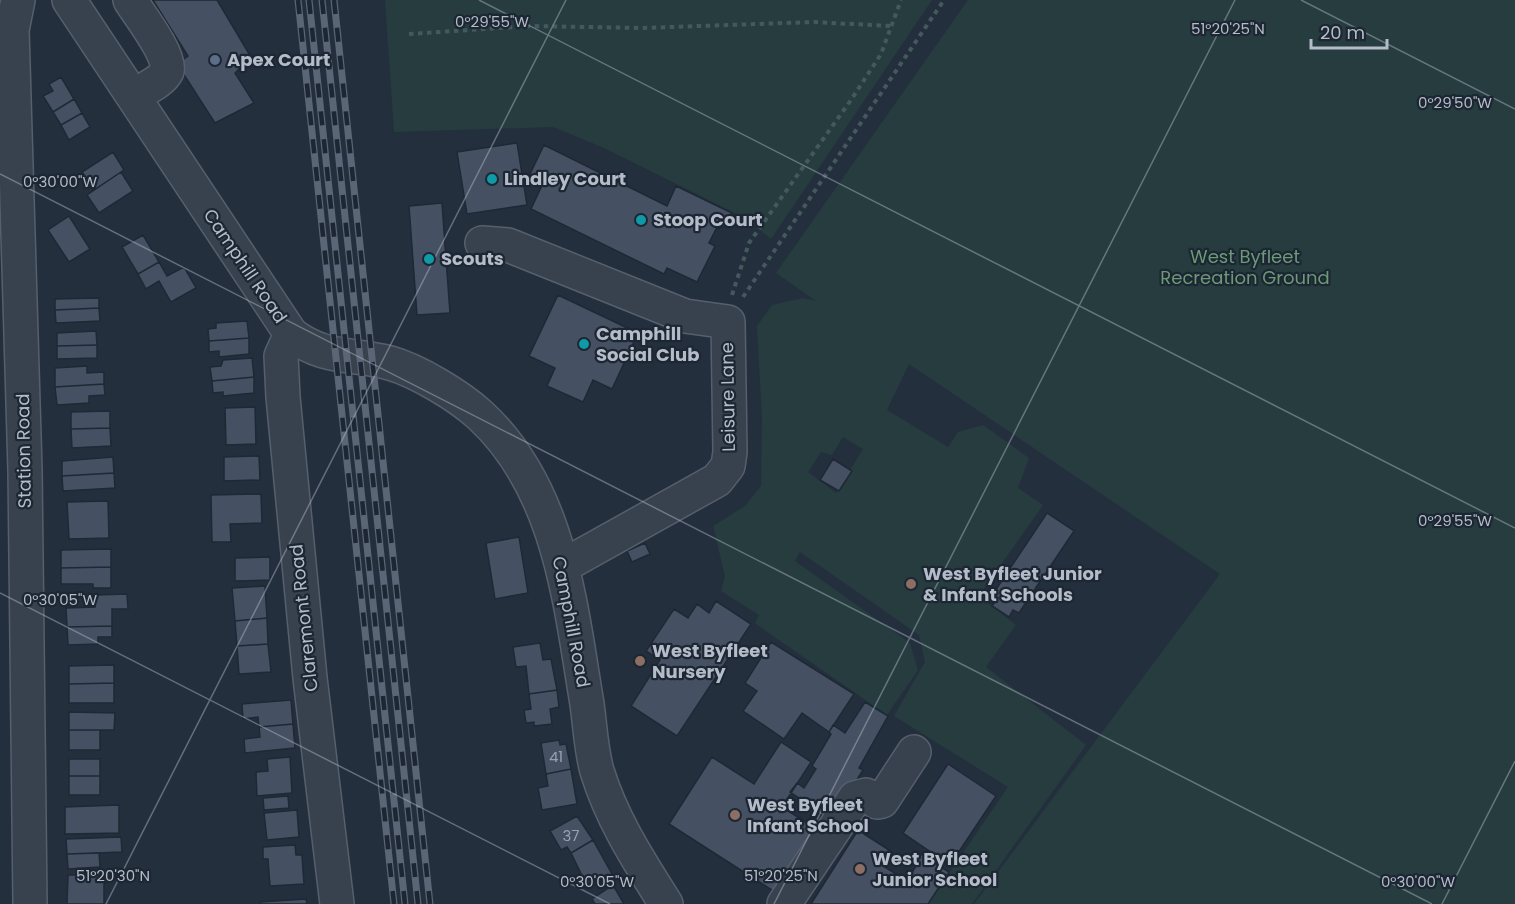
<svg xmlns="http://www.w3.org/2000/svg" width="1515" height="904" font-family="Poppins,sans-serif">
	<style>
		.green { fill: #263c3f; fill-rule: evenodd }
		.building { fill: #455162; stroke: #1f2835; stroke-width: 1.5 }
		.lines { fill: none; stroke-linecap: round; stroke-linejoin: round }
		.minor-casing { stroke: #565f6c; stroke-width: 36 }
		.path { stroke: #44595c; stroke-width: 4; stroke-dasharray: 4.5 4.5; stroke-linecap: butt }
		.minor { stroke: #38414e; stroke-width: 33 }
		.rail-casing { stroke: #5a6575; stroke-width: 7 }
		.rail { stroke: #1d2633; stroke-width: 4.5; stroke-dasharray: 14; stroke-linecap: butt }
		.ticks { fill: none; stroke: #b4bcc9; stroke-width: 1.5; stroke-opacity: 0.45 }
		.service-dot { fill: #5c6f8a; stroke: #1d2633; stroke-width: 2 }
		.culture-dot { fill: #0f9aa8; stroke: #1d2633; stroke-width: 2 }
		.education-dot { fill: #8d6e63; stroke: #1d2633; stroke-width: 2 }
		.labels { text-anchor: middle; stroke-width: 4.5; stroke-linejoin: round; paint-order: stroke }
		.number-label { font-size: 15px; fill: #98a1af }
		.poi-label { font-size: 18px; font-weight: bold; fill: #b4bcc9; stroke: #1d2633; text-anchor: start }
		.park-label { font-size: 18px; fill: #6b9a76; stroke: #1d2633 }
		.street-label { font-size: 18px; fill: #b4bcc9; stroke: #1d2633 }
		.ticks-label { font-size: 15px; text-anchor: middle; fill: #b4bcc9; stroke: #1d2633; stroke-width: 4.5; stroke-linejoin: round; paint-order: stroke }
	</style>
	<rect width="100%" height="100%" fill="#242f3e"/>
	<!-- green -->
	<path class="green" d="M385,0H932L771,239L747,219L604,148L553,127L394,132Z
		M968,0H1515V904H974L1220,574L909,364L887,410L948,447L958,432L983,425L1029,458L1018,488L1043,505L979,596L1016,625L986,667L1086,745L972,904H928L1008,787L894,716L925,662L919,635L800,552L795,561L910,643L918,670L887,715L763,629L755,623L759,615L721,591L725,576L713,526L745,506L761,486L762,419L757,326L772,305L803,298L816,301L776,273ZM843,437L863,449L836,493L808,472L821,452L832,455Z"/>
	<!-- building -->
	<path class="building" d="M153,0H217L251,57L235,73L254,103L215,123L177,64L188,56Z
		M61,77L74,99L53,112L43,96L53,91L49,84Z
		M74,99L82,113L61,125L53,112Z
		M82,113L90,127L69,140L61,125Z
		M517,143L527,205L467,214L457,152Z
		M544,145L667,206L676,186L732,213L725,226L716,229L709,243L715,246L697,282L667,268L664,274L531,209L544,181L530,174Z
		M113,152L124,170L94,190L82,172Z
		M121,172L133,191L99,213L87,195Z
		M442,203L450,313L417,315L409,206Z
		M69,216L90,249L69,262L48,230Z
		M143,235L159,262L138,274L122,247Z
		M159,262L167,276L184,267L196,288L171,302L159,281L146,289L138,274Z
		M558,295L638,333L612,389L593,380L583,402L547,386L555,368L529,356Z
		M99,298V308L55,310V299Z
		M99,308L100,321L56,323L55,310Z
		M247,321L249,338L209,341L208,329L216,328V323Z
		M96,331L97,345L57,346V333Z
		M249,338V354L219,357V351L209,352V341Z
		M97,345V358L57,359V346Z
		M252,358L254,377L212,381L210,367L221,366L223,360Z
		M87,366V373L104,372V384L55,387V368Z
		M254,377V393L223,396V392L213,393L212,381Z
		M104,384L105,395L89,396V403L57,405L55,387Z
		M255,407L256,444L226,445L225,408Z
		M110,411V428L71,429V412Z
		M110,428L111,446L72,448L71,429Z
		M259,456L260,480L224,481V457Z
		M113,457L114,473L62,476V461Z
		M833,459L852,471L839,491L820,480Z
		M114,473L115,488L63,491L62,476Z
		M261,494L262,523L230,524L231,542H212L211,495Z
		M108,501L109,538L69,539L67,502Z
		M1047,513L1074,531L1019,613L1013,610L1009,617L992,606L998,598L993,594Z
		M519,537L528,593L495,599L486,543Z
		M645,543L650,554L632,562L627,551Z
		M111,549V567L61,568V550Z
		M270,557V580L235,581V558Z
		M111,567V588H93V584H61V568Z
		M265,586L267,618L235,621L232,588Z
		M127,594L128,609H112V626L67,627L66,608L95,607V595Z
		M716,601L751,624L677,736L631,706L660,660L646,651L674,609L688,618L697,604L709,613Z
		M267,618L268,644L237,646L235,621Z
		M112,626V637H98V644L68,645L67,627Z
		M771,642L854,694L829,732L802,713L784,739L743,711L757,691L745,683Z
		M540,643L543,660L551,659L557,690L529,694L526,666L516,667L513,647Z
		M268,644L271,672L239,674L237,646Z
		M114,665V683L69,684V666Z
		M114,683V703H69V684Z
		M557,690L559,707L550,709L552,724L534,726V722L526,723L524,710L531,709L529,694Z
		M291,700L293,724L259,727L258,717L243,719L242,704Z
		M865,702L888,716L859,768L863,770L831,821L798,800L799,798L790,792L797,783L804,788L816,769L812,766L831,734L829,732L833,725L845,733Z
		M69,712L115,713L114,730H69Z
		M293,724L295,748L245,753L244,739L260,737L259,727Z
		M69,730H100V750H69Z
		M559,740L560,745L566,744L571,769L546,774L541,743Z
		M781,742L811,762L782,807L818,830L778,894L669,824L712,757L754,784Z
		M290,757L292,793L257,796L256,772L268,771L267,759Z
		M69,759H100V776H69Z
		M948,764L996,796L950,865L903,833Z
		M571,769L577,804L542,810L538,788L548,786L546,774Z
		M69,776H100V795H69Z
		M288,796L289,808L264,810L263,798Z
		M119,805V833L65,834V807Z
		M297,810L299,837L267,840L264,813Z
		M577,816L593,840L571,853L567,847L561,850L550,831Z
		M858,830L889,850L880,864L907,881L916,866L910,862L916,851L949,872L928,904H811Z
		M121,837L122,852L67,854L66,839Z
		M593,840L612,874L588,888L571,853Z
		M295,845L296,855H302L304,884L270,886L268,859H263V847Z
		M99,853L100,867L68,869L67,854Z
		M68,875H104V904H67Z
		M613,885L624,904H595L592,899Z
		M306,899L307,904H261L260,902Z"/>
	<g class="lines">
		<defs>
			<path id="minor" d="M18,0L12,30L25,470L30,904
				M69,0L291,334C324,360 353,353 390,363C418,371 459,396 480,415C560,489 570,602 587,704C590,725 591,750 597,771C612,820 639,861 666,904
				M130,0C138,13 172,57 167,71C162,82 142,90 133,96
				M482,243L508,245L685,316L728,322L730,452L728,466L717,480L563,566
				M291,334L281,356L283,397L310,678L337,904
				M784,904L855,798L866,795L877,802L882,801L914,752"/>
		</defs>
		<!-- minor casing -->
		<use href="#minor" class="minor-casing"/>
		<!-- path -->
		<path class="path" d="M409,34L530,26L643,28L814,22L890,26
			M732,295L749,243L851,100L881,54L901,0
			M743,297L944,0"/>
		<!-- minor -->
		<use href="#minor" class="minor"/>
		<defs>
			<path id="rail" d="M298,0L394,904
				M309,0L405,904
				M322,0L418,904
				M334,0L430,904"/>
		</defs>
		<!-- rail casing -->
		<use href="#rail" class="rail-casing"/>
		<!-- rail -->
		<use href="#rail" class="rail"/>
	</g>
	<!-- ticks -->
	<path class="ticks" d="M479,0L1515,528M1301,0L1515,109M0,174L1432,904M0,593L610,904M106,904L566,0M774,904L1235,0M1442,904L1515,761"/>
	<!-- markers -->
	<circle class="service-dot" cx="215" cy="60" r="6"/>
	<g class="culture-dot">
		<circle cx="492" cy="179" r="6"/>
		<circle cx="641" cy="220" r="6"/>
		<circle cx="429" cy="259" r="6"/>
		<circle cx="584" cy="344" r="6"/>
	</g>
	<g class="education-dot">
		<circle cx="911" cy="584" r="6"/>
		<circle cx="640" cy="661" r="6"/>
		<circle cx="735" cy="815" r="6"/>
		<circle cx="860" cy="869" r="6"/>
	</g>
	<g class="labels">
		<!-- number labels -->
		<g class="number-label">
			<text x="556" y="762">41</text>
			<text x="571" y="841">37</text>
		</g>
		<!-- poi labels -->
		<g class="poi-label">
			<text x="227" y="66">Apex Court</text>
			<text x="504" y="185">Lindley Court</text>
			<text x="653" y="226">Stoop Court</text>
			<text x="441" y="265">Scouts</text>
			<text x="596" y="340">Camphill<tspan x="596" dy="21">Social Club</tspan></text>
			<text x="923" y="580">West Byfleet Junior<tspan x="923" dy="21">&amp; Infant Schools</tspan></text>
			<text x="652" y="657">West Byfleet<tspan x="652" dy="21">Nursery</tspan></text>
			<text x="747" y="811">West Byfleet<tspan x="747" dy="21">Infant School</tspan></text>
			<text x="872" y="865">West Byfleet<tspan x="872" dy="21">Junior School</tspan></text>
		</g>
		<!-- park labels -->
		<g class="park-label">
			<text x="1245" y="263">West Byfleet<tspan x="1245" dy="21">Recreation Ground</tspan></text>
		</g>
		<!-- street labels -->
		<g class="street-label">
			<text transform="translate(245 266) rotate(56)" y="6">Camphill Road</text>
			<text transform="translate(728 397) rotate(-91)" y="6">Leisure Lane</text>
			<text transform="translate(24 451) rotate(-91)" y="6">Station Road</text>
			<text transform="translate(304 618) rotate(-96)" y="6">Claremont Road</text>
			<text transform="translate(571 622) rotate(79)" y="6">Camphill Road</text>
		</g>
	</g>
	<g class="ticks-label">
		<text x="492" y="27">0°29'55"W</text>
		<text x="1228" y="34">51°20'25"N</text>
		<text x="1455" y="108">0°29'50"W</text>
		<text x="60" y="187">0°30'00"W</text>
		<text x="1455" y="526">0°29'55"W</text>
		<text x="60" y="605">0°30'05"W</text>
		<text x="113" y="881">51°20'30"N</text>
		<text x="781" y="881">51°20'25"N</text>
		<text x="597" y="887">0°30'05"W</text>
		<text x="1418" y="887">0°30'00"W</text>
	</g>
	<!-- scale -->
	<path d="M1311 39v9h76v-9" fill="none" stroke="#b4bcc9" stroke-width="3"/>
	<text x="1320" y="39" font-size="18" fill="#b4bcc9" stroke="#1d2633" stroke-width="4.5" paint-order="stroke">20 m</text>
</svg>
